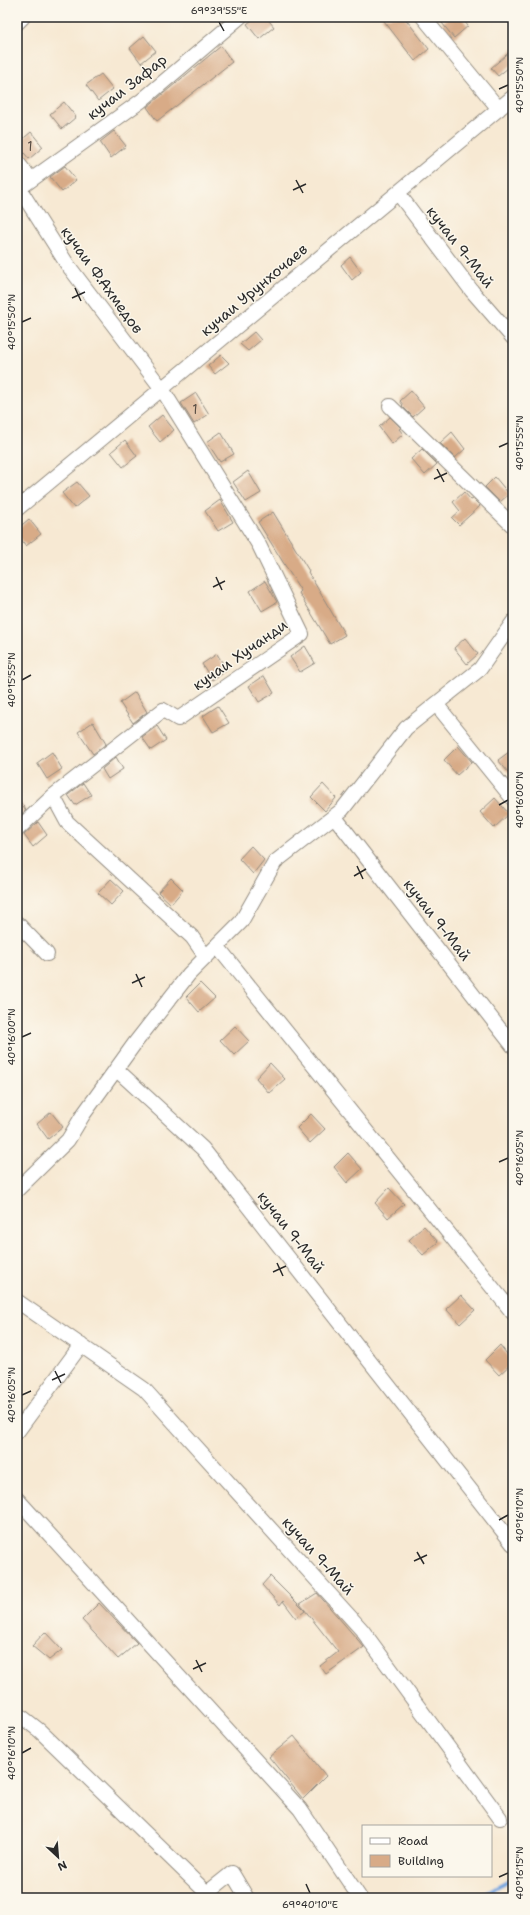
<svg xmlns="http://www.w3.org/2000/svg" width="530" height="1915" font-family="'Shantell Sans',sans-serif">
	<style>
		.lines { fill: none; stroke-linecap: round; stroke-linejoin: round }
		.stream { stroke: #75a6e0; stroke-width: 4 }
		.building { fill: #d8ab87 }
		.minor-casing { stroke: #918a7f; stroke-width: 16 }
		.minor { stroke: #fff; stroke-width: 14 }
		.ticks { fill: none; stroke: #2b2b2b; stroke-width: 1.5 }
		.labels { text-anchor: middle; stroke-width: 3; stroke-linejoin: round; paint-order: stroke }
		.number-label { font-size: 13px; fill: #564b42 }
		.street-label { font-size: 15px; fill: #2b2b2b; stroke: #fbf7ec }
		.neatline { fill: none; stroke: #2b2b2b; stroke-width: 1.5 }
		.ticks-label { font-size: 10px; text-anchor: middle; fill: #2b2b2b }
	</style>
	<rect width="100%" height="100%" fill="#fbf7ec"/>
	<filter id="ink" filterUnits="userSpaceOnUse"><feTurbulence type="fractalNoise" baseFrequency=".025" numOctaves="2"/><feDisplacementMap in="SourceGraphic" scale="8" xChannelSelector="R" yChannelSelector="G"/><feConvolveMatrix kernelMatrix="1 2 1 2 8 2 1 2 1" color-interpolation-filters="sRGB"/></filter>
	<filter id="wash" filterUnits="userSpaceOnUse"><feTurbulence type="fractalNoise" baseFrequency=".012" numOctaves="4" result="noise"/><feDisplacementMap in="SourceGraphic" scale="16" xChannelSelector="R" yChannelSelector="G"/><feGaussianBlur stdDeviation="0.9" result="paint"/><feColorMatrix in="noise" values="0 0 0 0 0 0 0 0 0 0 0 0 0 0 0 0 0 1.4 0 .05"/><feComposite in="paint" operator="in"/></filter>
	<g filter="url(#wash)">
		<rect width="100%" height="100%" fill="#f7e9d3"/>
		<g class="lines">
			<!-- stream -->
			<path class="stream" d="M476,1898L513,1878"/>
		</g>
		<g id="blocks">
			<!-- building -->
			<path class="building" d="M256,17H266L274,27L259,39L247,24Z
				M381,17H404L429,49L415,61Z
				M449,17H461L468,26L454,38L442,23Z
				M144,36L156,51L141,63L130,48Z
				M221,46L232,62L157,121L147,107Z
				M513,49V64L498,76L491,68Z
				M101,74L113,89L98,101L86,85Z
				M64,102L76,117L62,129L50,114Z
				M114,131L126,146L111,158L100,142Z
				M31,132L43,147L29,159L17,144Z
				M65,166L76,180L62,192L50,177Z
				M350,257L361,272L352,280L341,265Z
				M254,332L261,340L248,351L240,344Z
				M221,355L229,363L215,374L208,366Z
				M411,391L424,407L413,417L402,406L403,405L400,401Z
				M196,393L209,414L194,424L181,403Z
				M162,415L174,430L160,442L148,427Z
				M390,417L401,428L399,429L403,434L392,444L379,427Z
				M221,432L234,454L220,462L207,442Z
				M452,432L465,449L455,458L440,443Z
				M125,440L137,456L123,467L111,452Z
				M422,449L437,464L425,475L411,459Z
				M248,471L261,493L246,502L233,482Z
				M495,477L509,494L500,502L485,487Z
				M77,482L89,496L74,508L62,493Z
				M464,492L471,500L473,499L480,506L459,525L452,518L460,511L453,502Z
				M220,500L233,522L218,531L205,511Z
				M273,512L309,571L308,572L345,635L330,644L299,593L301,591L258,522Z
				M29,519L41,534L26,546L17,534V529Z
				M265,581L277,602L262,611L250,591Z
				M465,638L478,654L467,664L454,648Z
				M305,646L315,663L300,672L290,657Z
				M217,654L227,670L212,680L202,664Z
				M264,676L274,693L259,702L249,686Z
				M135,692L147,712L133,723L120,703Z
				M218,706L229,723L213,732L203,716Z
				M93,722L106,744L93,754L78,732Z
				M157,726L166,740L151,750L142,737Z
				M458,746L472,762L457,775L444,760Z
				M513,749V778L498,760Z
				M52,752L62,769L47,779L37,763Z
				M116,757L123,769L108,779L102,769Z
				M83,783L91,795L75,805L68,795Z
				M323,784L336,798L325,811L311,797Z
				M17,798L26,810L17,818Z
				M495,798L509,814L494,828L480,812Z
				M38,822L47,835L33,847L24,835Z
				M251,846L264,860L253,874L239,859Z
				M171,878L183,890L171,904L158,892Z
				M111,879L124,891L111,905L98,893Z
				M200,983L215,998L199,1012L186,997Z
				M235,1026L249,1041L234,1055L220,1040Z
				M270,1063L285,1079L269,1093L256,1078Z
				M51,1112L63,1127L48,1139L37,1124Z
				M311,1114L325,1129L310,1143L297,1128Z
				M348,1153L362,1169L347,1183L334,1167Z
				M389,1188L404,1204L388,1218L375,1203Z
				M424,1226L438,1242L423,1255L409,1240Z
				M461,1295L475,1310L460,1324L446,1309Z
				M500,1345L513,1362L499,1375L485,1360Z
				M270,1576L305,1611L296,1618L283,1601L280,1605L262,1585Z
				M317,1593L364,1647L326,1674L320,1666L338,1652L300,1604Z
				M99,1603L137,1643L118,1659L82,1620Z
				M45,1632L62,1650L49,1660L32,1646Z
				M294,1736L326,1776L303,1799L269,1757Z"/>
		</g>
	</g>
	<g filter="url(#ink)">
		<use href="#blocks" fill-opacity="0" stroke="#918a7f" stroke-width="1"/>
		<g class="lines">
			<defs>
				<path id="minor" d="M423,17L499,109
					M17,23L23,17
					M17,162L31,179
					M17,190L141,101L240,17
					M398,193L472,291L513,338
					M390,406L513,526
					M17,509L513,97
					M436,704L513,799
					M53,796L67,822L192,937L206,957
					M334,816L513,1046
					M17,830L53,796L163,710L178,719L302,634L259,545L162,389L67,264L19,188
					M17,923L47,954
					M217,946L513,1313
					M116,1069L203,1149L513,1544
					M17,1190L68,1140L83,1115L135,1043L189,974L241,922L275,862L342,810L406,728L480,669L513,622
					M17,1301L144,1389L362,1630L500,1818
					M17,1432L81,1345
					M17,1499L300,1809L360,1898
					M17,1713L40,1731L207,1893L232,1873L247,1898"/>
			</defs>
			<!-- minor casing -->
			<use href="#minor" class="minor-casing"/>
			<!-- minor -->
			<use href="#minor" class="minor"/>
		</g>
	</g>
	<!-- ticks -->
	<path class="ticks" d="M219,22L224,31M499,89L508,85M296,180L303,193M293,190L306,184M75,288L81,301M72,298L85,292M22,322L31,318M499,447L508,443M437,469L444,482M434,479L447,473M216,577L222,590M213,587L225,581M22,680L31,675M499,805L508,800M357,866L363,879M354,876L366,869M136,974L142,987M132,983L145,977M22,1037L31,1033M499,1162L508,1158M277,1263L283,1276M273,1272L286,1266M55,1371L61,1383M52,1380L65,1374M22,1395L31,1391M499,1520L508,1515M417,1552L424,1564M414,1561L427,1555M196,1660L202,1672M193,1669L206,1663M22,1753L31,1748M499,1877L508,1873M306,1884L310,1893"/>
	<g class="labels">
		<!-- number labels -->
		<g class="number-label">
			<text x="30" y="151">1</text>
			<text x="195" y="414">1</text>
		</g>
		<!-- street labels -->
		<g class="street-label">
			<text transform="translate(127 87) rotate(-38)" y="5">кучаи Зафар</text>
			<text transform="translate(460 247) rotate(52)" y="5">кучаи 9-Май</text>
			<text transform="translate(102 280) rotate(54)" y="5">кучаи Ф.Ахмедов</text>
			<text transform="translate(254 290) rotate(-40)" y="5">кучаи Урунхочаев</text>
			<text transform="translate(240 655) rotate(-35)" y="5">кучаи Хучанди</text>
			<text transform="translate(437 920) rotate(52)" y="5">кучаи 9-Май</text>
			<text transform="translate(291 1232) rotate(52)" y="5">кучаи 9-Май</text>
			<text transform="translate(318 1556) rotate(48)" y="5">кучаи 9-Май</text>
		</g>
	</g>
	<!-- margin -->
	<rect width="530" height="1915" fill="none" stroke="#fbf7ec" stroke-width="44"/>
	<!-- legend -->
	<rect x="362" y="1825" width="130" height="52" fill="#fbf7ec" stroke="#a8a59f"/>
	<rect x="370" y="1838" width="20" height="6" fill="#ffffff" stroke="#a8a59f"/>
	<text x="398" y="1845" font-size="12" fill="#2b2b2b">Road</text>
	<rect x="370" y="1855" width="20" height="12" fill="#d8ab87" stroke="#a8a59f"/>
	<text x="398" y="1865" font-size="12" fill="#2b2b2b">Building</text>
	<!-- north arrow -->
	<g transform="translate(58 1857) rotate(154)" stroke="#fbf7ec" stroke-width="3" paint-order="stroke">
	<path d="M0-3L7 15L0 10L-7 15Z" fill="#2b2b2b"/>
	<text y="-6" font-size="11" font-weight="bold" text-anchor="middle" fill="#2b2b2b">N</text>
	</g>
	<rect x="22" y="22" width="486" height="1871" class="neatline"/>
	<g class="ticks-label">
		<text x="219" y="14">69°39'55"E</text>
		<text transform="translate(519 85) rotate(-90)" y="4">40°15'50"N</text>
		<text transform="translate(11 322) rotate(-90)" y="4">40°15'50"N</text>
		<text transform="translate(519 443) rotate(-90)" y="4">40°15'55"N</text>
		<text transform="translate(11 680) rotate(-90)" y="4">40°15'55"N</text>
		<text transform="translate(519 800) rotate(-90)" y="4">40°16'00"N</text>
		<text transform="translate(11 1037) rotate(-90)" y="4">40°16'00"N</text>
		<text transform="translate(519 1158) rotate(-90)" y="4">40°16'05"N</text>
		<text transform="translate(11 1395) rotate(-90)" y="4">40°16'05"N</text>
		<text transform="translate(519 1515) rotate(-90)" y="4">40°16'10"N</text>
		<text transform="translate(11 1753) rotate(-90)" y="4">40°16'10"N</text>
		<text transform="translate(519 1873) rotate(-90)" y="4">40°16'15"N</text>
		<text x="310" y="1908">69°40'10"E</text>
	</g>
</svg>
